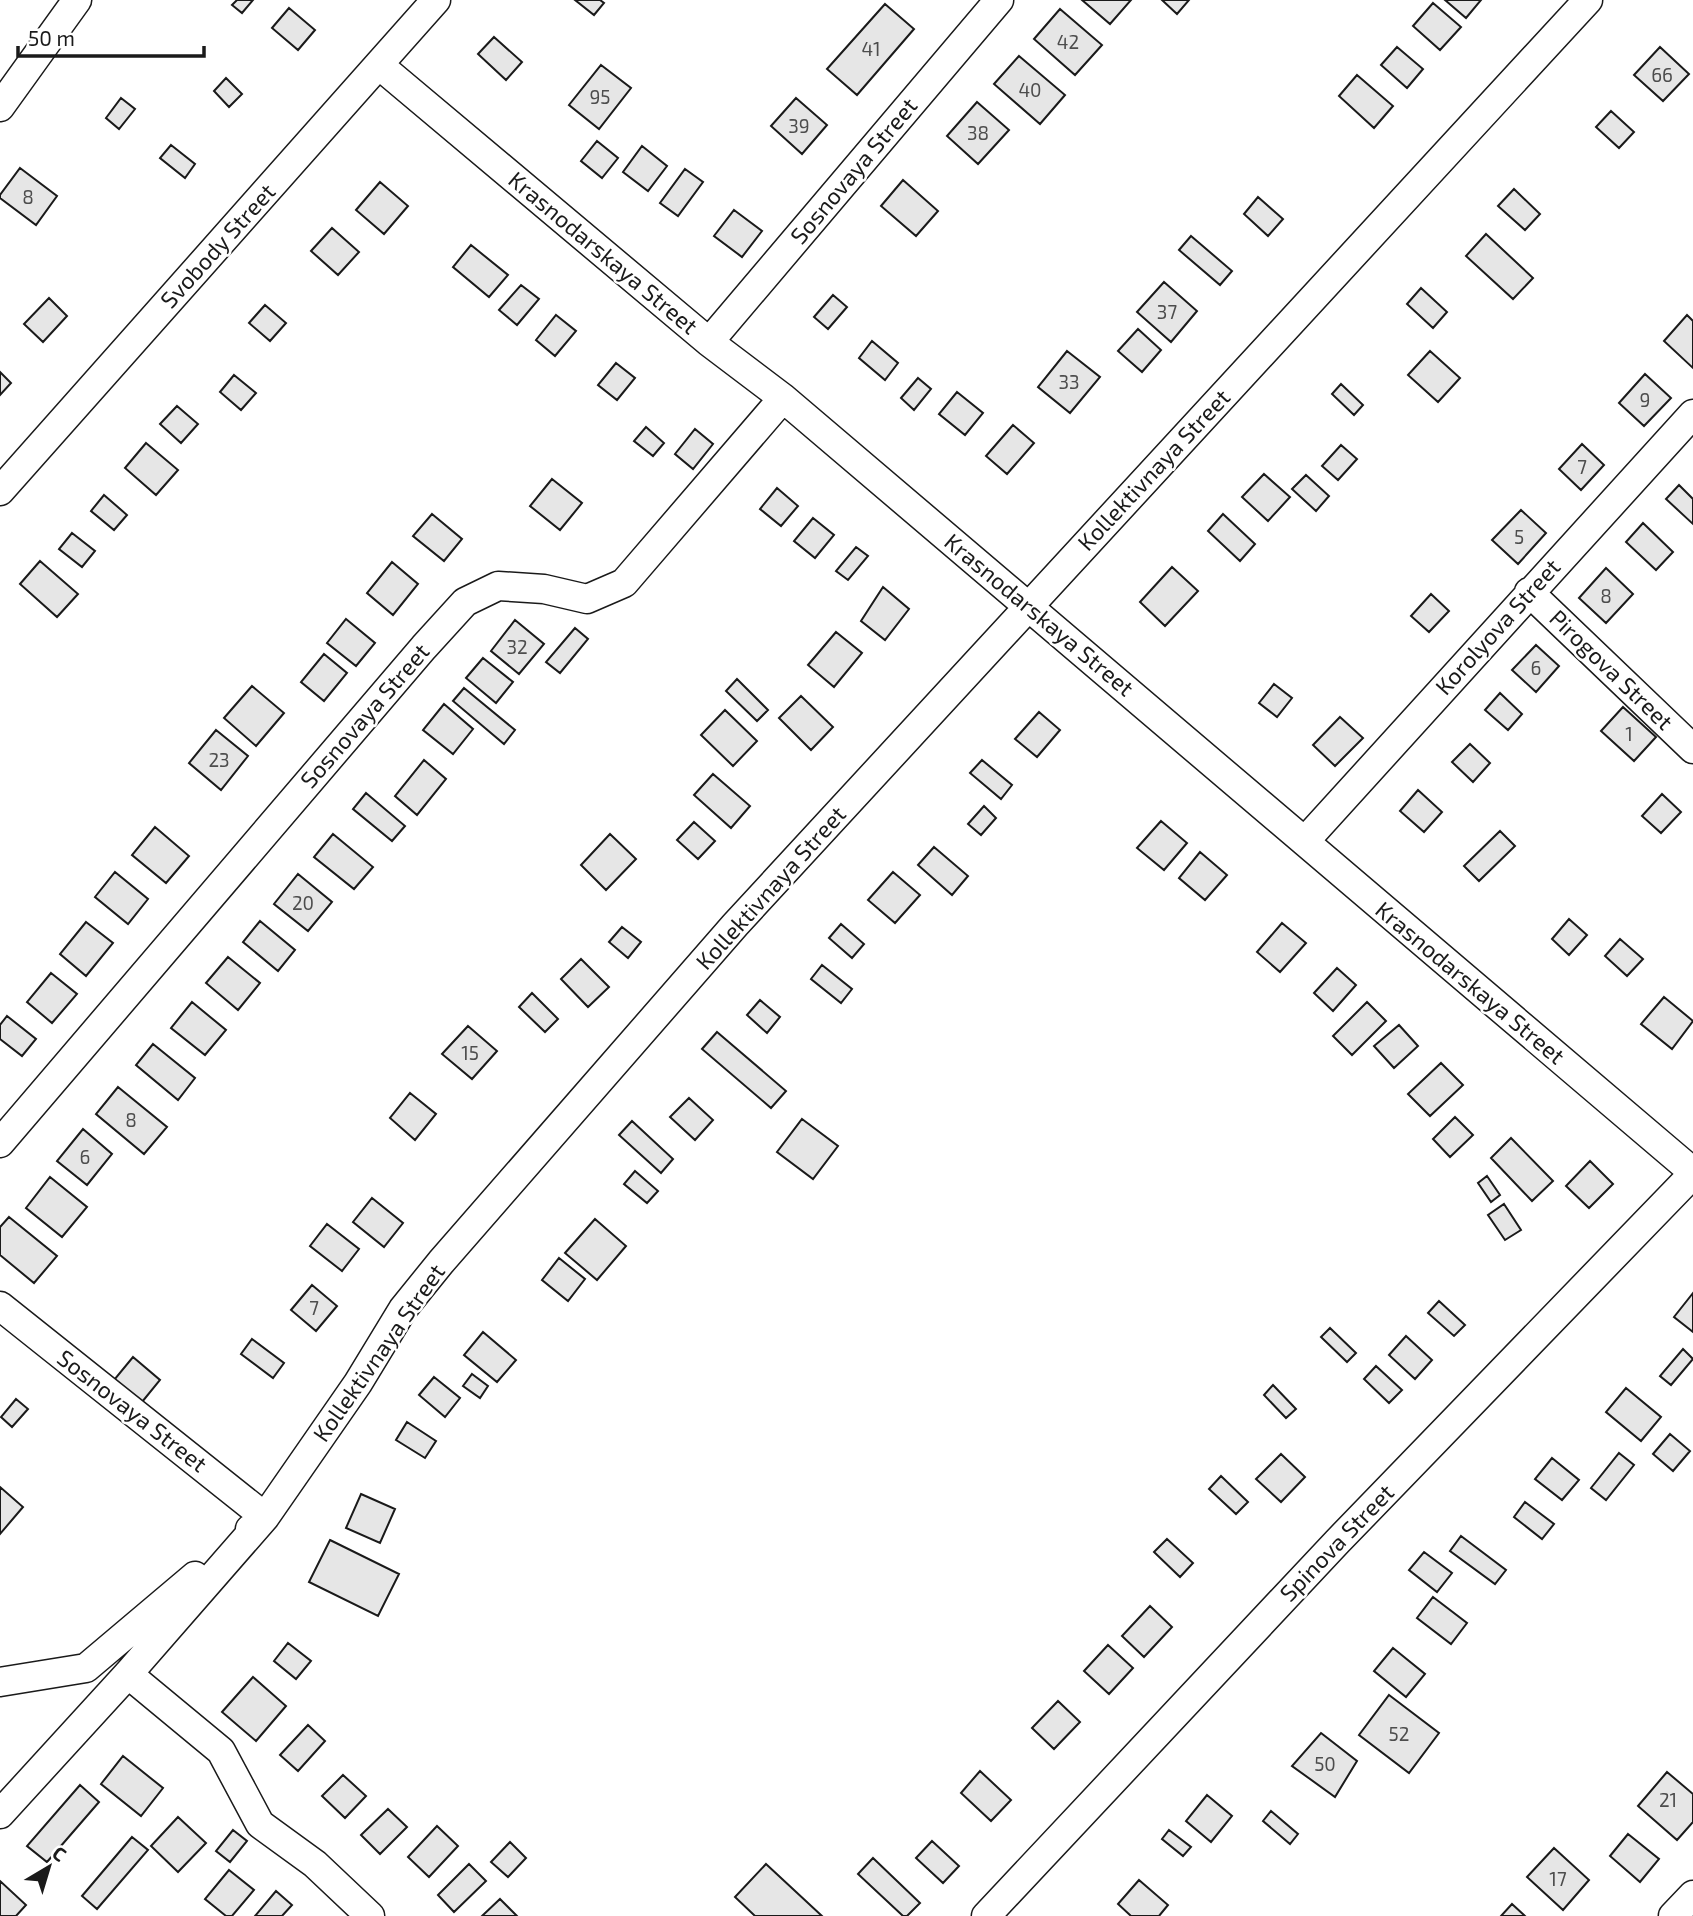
<svg xmlns="http://www.w3.org/2000/svg" width="1693" height="1916" font-family="'Exo 2',sans-serif">
	<style>
		.building { fill: #e6e6e6; stroke: #1a1a1a; stroke-width: 2 }
		.lines { fill: none; stroke-linecap: round; stroke-linejoin: round }
		.minor-casing { stroke: #1a1a1a; stroke-width: 31 }
		.minor { stroke: #fff; stroke-width: 28 }
		.labels { text-anchor: middle; stroke-width: 5; stroke-linejoin: round; paint-order: stroke }
		.number-label { font-size: 19px; fill: #4d4d4d }
		.street-label { font-size: 23px; fill: #1a1a1a; stroke: #fff }
	</style>
	<rect width="100%" height="100%" fill="#fff"/>
	<!-- building -->
	<path class="building" d="M237,0H253L242,13L232,5Z
		M575,0H600L604,3L594,15Z
		M1082,0H1131L1110,24Z
		M1162,0H1189L1177,14Z
		M1445,0H1481L1466,18Z
		M1433,3L1461,27L1440,50L1413,26Z
		M885,4L914,29L857,95L827,69Z
		M289,8L315,30L298,50L272,28Z
		M1060,9L1102,45L1075,75L1034,39Z
		M494,37L522,62L506,80L478,54Z
		M1397,47L1423,69L1407,88L1381,65Z
		M1660,47L1689,74L1663,101L1634,75Z
		M1019,56L1065,95L1040,124L994,84Z
		M601,65L631,88L599,129L569,105Z
		M1357,75L1393,106L1374,128L1339,96Z
		M226,78L242,94L229,107L214,91Z
		M121,98L135,109L119,129L106,118Z
		M796,98L827,125L802,154L771,126Z
		M977,102L1009,130L978,164L947,136Z
		M1611,111L1634,132L1619,148L1596,127Z
		M597,141L618,158L602,178L581,161Z
		M171,145L195,164L185,178L160,158Z
		M642,146L667,166L648,191L623,172Z
		M20,168L57,196L36,225L0,198V195Z
		M685,169L703,182L678,216L660,203Z
		M903,180L938,211L916,236L881,206Z
		M380,182L408,206L384,234L356,210Z
		M1514,189L1540,214L1525,230L1498,206Z
		M1258,197L1283,219L1268,236L1244,214Z
		M734,210L762,231L742,257L714,236Z
		M332,228L359,252L338,275L311,251Z
		M1486,234L1533,278L1513,299L1466,256Z
		M1191,236L1232,271L1220,285L1179,250Z
		M471,245L508,275L489,297L453,267Z
		M1164,282L1197,311L1171,342L1137,312Z
		M521,285L539,299L517,325L499,310Z
		M1421,288L1447,312L1433,328L1407,304Z
		M833,295L847,307L828,329L814,317Z
		M49,298L67,316L43,342L24,324Z
		M265,305L286,323L270,341L249,323Z
		M556,315L576,331L555,356L536,340Z
		M1687,315L1693,321V368L1664,341Z
		M1138,329L1161,350L1142,372L1118,351Z
		M872,341L898,363L885,380L859,358Z
		M1067,351L1100,377L1070,413L1038,387Z
		M1430,351L1460,378L1438,402L1408,375Z
		M616,363L635,378L617,400L598,385Z
		M0,372L11,383L0,395Z
		M1645,374L1671,398L1644,426L1619,403Z
		M234,375L256,393L241,410L220,392Z
		M918,378L931,389L914,410L901,398Z
		M1341,384L1363,405L1354,415L1332,394Z
		M957,392L983,413L965,435L939,414Z
		M177,406L198,424L181,443L160,424Z
		M1013,425L1034,443L1007,474L986,456Z
		M646,427L664,443L653,456L634,441Z
		M695,429L713,444L693,469L675,454Z
		M146,443L178,470L156,495L125,468Z
		M1582,444L1604,465L1581,490L1559,469Z
		M1341,445L1357,459L1338,480L1322,466Z
		M1264,474L1290,497L1268,521L1242,497Z
		M1306,475L1329,496L1316,511L1292,489Z
		M552,479L582,503L560,530L530,506Z
		M1679,485L1693,499V524L1666,499Z
		M777,488L798,506L781,526L760,509Z
		M104,495L127,515L114,530L91,511Z
		M1521,510L1546,533L1518,564L1492,540Z
		M432,514L462,539L444,561L413,536Z
		M1223,514L1255,544L1240,561L1208,531Z
		M813,518L834,535L815,558L794,541Z
		M1643,523L1673,552L1656,570L1626,542Z
		M72,533L95,551L82,567L59,549Z
		M856,547L868,556L848,580L836,571Z
		M40,561L78,594L57,617L20,584Z
		M392,562L418,584L393,615L367,593Z
		M1172,567L1198,591L1165,626L1140,602Z
		M1606,568L1633,594L1606,623L1579,598Z
		M883,587L909,609L885,640L861,621Z
		M1431,594L1449,611L1429,632L1411,616Z
		M346,619L375,643L356,666L327,643Z
		M515,620L544,644L519,674L491,651Z
		M575,628L588,639L560,673L546,662Z
		M836,632L862,653L834,687L808,665Z
		M1536,645L1559,666L1536,692L1512,670Z
		M324,654L347,673L324,701L301,682Z
		M483,658L513,682L496,703L466,678Z
		M737,679L768,710L757,721L726,691Z
		M1274,684L1292,698L1277,717L1259,703Z
		M252,686L284,713L256,746L224,718Z
		M464,688L515,730L504,744L453,701Z
		M1500,693L1522,714L1508,730L1485,710Z
		M801,696L833,727L811,750L779,718Z
		M444,704L473,729L453,754L423,730Z
		M1623,707L1656,737L1634,761L1601,731Z
		M725,710L757,741L733,766L701,735Z
		M1039,712L1060,730L1037,757L1015,739Z
		M1340,717L1363,738L1335,766L1313,745Z
		M216,730L248,756L221,790L189,763Z
		M1470,744L1490,763L1473,782L1452,762Z
		M424,760L446,779L417,815L395,796Z
		M982,760L1012,785L1001,799L970,773Z
		M713,774L750,806L731,828L694,795Z
		M1418,790L1442,812L1424,832L1400,811Z
		M366,793L405,826L392,841L353,809Z
		M1662,794L1681,812L1661,833L1642,816Z
		M984,806L996,818L981,835L968,824Z
		M1161,821L1187,843L1164,870L1137,848Z
		M694,822L715,841L698,859L677,840Z
		M155,827L189,856L166,883L132,855Z
		M1500,831L1515,846L1479,881L1464,866Z
		M333,834L373,867L354,889L314,857Z
		M610,834L636,859L606,890L581,865Z
		M934,847L968,876L952,895L918,865Z
		M1200,852L1227,875L1205,900L1179,878Z
		M115,872L148,899L128,924L95,897Z
		M893,872L920,895L895,923L868,900Z
		M298,874L332,902L308,931L274,904Z
		M1569,919L1587,935L1569,955L1552,939Z
		M260,921L295,950L278,971L243,942Z
		M86,922L113,943L86,976L60,954Z
		M1282,923L1306,943L1280,972L1257,952Z
		M841,924L864,944L852,958L829,938Z
		M622,927L641,942L628,958L609,942Z
		M1620,939L1643,959L1627,976L1605,956Z
		M228,957L260,983L238,1010L206,983Z
		M581,959L609,987L588,1007L561,979Z
		M822,965L852,989L841,1003L811,979Z
		M1337,968L1356,985L1333,1011L1314,993Z
		M51,973L77,994L52,1023L27,1002Z
		M532,993L558,1019L545,1032L519,1007Z
		M1664,997L1693,1021L1672,1049L1641,1024Z
		M760,1000L780,1017L767,1033L747,1015Z
		M192,1002L226,1030L205,1055L171,1028Z
		M1367,1002L1386,1021L1352,1055L1333,1036Z
		M7,1016L36,1039L22,1056L0,1039V1025Z
		M1399,1025L1418,1046L1394,1068L1374,1046Z
		M468,1026L497,1051L472,1079L442,1054Z
		M717,1032L786,1091L771,1108L702,1049Z
		M153,1044L195,1078L178,1100L136,1065Z
		M1441,1063L1463,1085L1430,1116L1408,1094Z
		M118,1087L167,1127L144,1154L96,1114Z
		M410,1093L436,1114L415,1140L390,1118Z
		M689,1098L713,1120L695,1140L670,1117Z
		M1455,1117L1473,1135L1450,1157L1433,1139Z
		M802,1119L838,1146L813,1179L777,1152Z
		M632,1121L673,1159L661,1173L619,1135Z
		M83,1129L112,1154L87,1185L57,1161Z
		M1511,1138L1553,1181L1532,1201L1491,1158Z
		M1590,1161L1613,1184L1589,1208L1566,1186Z
		M635,1171L658,1191L647,1203L624,1184Z
		M1487,1176L1500,1195L1491,1202L1478,1183Z
		M50,1177L87,1207L62,1237L26,1208Z
		M372,1198L403,1223L384,1247L353,1222Z
		M1504,1204L1521,1230L1505,1240L1488,1215Z
		M9,1217L57,1256L34,1283L0,1255V1227Z
		M595,1219L626,1246L597,1280L565,1253Z
		M327,1224L359,1249L342,1271L310,1246Z
		M559,1258L585,1279L568,1301L542,1280Z
		M312,1285L337,1306L316,1331L291,1310Z
		M1693,1293V1332L1674,1317Z
		M1439,1301L1465,1325L1454,1336L1428,1313Z
		M1330,1328L1356,1353L1347,1362L1321,1337Z
		M483,1332L516,1360L497,1382L464,1355Z
		M1406,1336L1432,1360L1415,1379L1389,1355Z
		M252,1339L284,1363L273,1378L241,1354Z
		M1683,1349L1693,1359L1671,1385L1660,1376Z
		M133,1357L160,1380L142,1402L114,1380Z
		M1376,1366L1402,1390L1389,1403L1364,1379Z
		M472,1374L488,1386L480,1398L463,1386Z
		M434,1377L460,1398L445,1417L419,1395Z
		M1273,1385L1296,1409L1286,1418L1264,1395Z
		M1626,1388L1661,1417L1641,1441L1606,1412Z
		M16,1399L28,1409L12,1427L1,1417Z
		M407,1422L436,1441L425,1458L396,1440Z
		M1670,1434L1690,1451L1673,1471L1653,1454Z
		M1619,1453L1634,1465L1606,1500L1591,1488Z
		M1281,1454L1305,1477L1281,1502L1256,1479Z
		M1552,1458L1579,1480L1562,1500L1535,1479Z
		M1221,1476L1248,1502L1236,1514L1209,1489Z
		M0,1487L23,1507L0,1534Z
		M361,1494L395,1509L380,1543L346,1528Z
		M1525,1502L1554,1524L1542,1539L1514,1517Z
		M1461,1536L1506,1570L1495,1584L1450,1551Z
		M1167,1539L1193,1563L1180,1577L1154,1552Z
		M330,1540L399,1574L378,1616L309,1582Z
		M1424,1552L1452,1573L1437,1592L1409,1570Z
		M1433,1597L1467,1623L1451,1644L1417,1618Z
		M1150,1606L1172,1627L1144,1657L1122,1636Z
		M288,1643L311,1661L296,1679L274,1661Z
		M1108,1645L1133,1668L1109,1694L1084,1671Z
		M1393,1648L1425,1674L1406,1697L1374,1671Z
		M253,1677L286,1706L256,1741L222,1712Z
		M1389,1695L1439,1733L1409,1773L1359,1735Z
		M1058,1701L1080,1722L1054,1749L1032,1728Z
		M308,1725L325,1741L298,1771L280,1755Z
		M1321,1733L1357,1761L1335,1797L1292,1766Z
		M123,1756L163,1788L141,1816L101,1784Z
		M980,1771L1011,1800L991,1821L961,1793Z
		M1667,1772L1693,1794V1822L1677,1840L1638,1806Z
		M343,1775L366,1796L345,1818L322,1796Z
		M80,1785L99,1802L47,1862L27,1846Z
		M1207,1795L1232,1816L1211,1842L1186,1821Z
		M388,1809L407,1827L380,1854L361,1835Z
		M1271,1811L1298,1834L1290,1844L1263,1821Z
		M178,1817L206,1843L178,1872L151,1846Z
		M437,1826L458,1846L429,1877L408,1857Z
		M233,1830L247,1841L230,1862L216,1851Z
		M1169,1830L1191,1847L1183,1856L1162,1839Z
		M1628,1834L1659,1859L1640,1882L1610,1856Z
		M132,1837L148,1850L97,1909L82,1896Z
		M932,1841L959,1866L943,1883L916,1858Z
		M510,1842L526,1858L508,1877L491,1862Z
		M1554,1848L1589,1880L1563,1910L1527,1877Z
		M873,1858L920,1903L907,1916H903L858,1874Z
		M469,1864L486,1881L454,1912L438,1895Z
		M766,1864L822,1916H755L735,1897Z
		M229,1870L254,1890L232,1916H226L205,1899Z
		M1139,1880L1168,1905L1159,1916H1131L1118,1904Z
		M0,1881L26,1905L16,1916H0Z
		M276,1891L292,1905L282,1916H255Z
		M500,1899L517,1916H482Z
		M1512,1904L1525,1916H1501Z"/>
	<g class="lines">
		<defs>
			<path id="minor" d="M379,65L709,342L783,398L1693,1172
				M0,107L77,0
				M709,342L999,0
				M0,491L436,0
				M1529,592L1693,749
				M1305,841L1693,414
				M0,1143L424,647L465,602L498,586L544,589L587,599L624,583L783,398
				M0,1306L265,1517L250,1529
				M128,1674L221,1751L260,1824L315,1864L370,1916
				M0,1682L86,1668L195,1576
				M0,1814L128,1674L265,1517L358,1383L403,1309L441,1262L735,925L1588,0
				M986,1916L1337,1542L1693,1174
				M1673,1916L1693,1895"/>
		</defs>
		<!-- minor casing -->
		<use href="#minor" class="minor-casing"/>
		<!-- minor -->
		<use href="#minor" class="minor"/>
	</g>
	<g class="labels">
		<!-- number labels -->
		<g class="number-label">
			<text x="1068" y="49">42</text>
			<text x="871" y="56">41</text>
			<text x="1662" y="82">66</text>
			<text x="1030" y="97">40</text>
			<text x="600" y="104">95</text>
			<text x="799" y="133">39</text>
			<text x="978" y="140">38</text>
			<text x="28" y="204">8</text>
			<text x="1167" y="319">37</text>
			<text x="1069" y="389">33</text>
			<text x="1645" y="407">9</text>
			<text x="1582" y="474">7</text>
			<text x="1519" y="544">5</text>
			<text x="1606" y="603">8</text>
			<text x="517" y="654">32</text>
			<text x="1536" y="675">6</text>
			<text x="1629" y="741">1</text>
			<text x="219" y="767">23</text>
			<text x="303" y="910">20</text>
			<text x="470" y="1060">15</text>
			<text x="131" y="1127">8</text>
			<text x="85" y="1164">6</text>
			<text x="314" y="1315">7</text>
			<text x="1399" y="1741">52</text>
			<text x="1325" y="1771">50</text>
			<text x="1668" y="1807">21</text>
			<text x="1558" y="1886">17</text>
		</g>
		<!-- street labels -->
		<g class="street-label">
			<text transform="translate(854 171) rotate(-50)" y="8">Sosnovaya Street</text>
			<text transform="translate(218 246) rotate(-48)" y="8">Svobody Street</text>
			<text transform="translate(603 253) rotate(40)" y="8">Krasnodarskaya Street</text>
			<text transform="translate(1154 470) rotate(-47)" y="8">Kollektivnaya Street</text>
			<text transform="translate(1039 615) rotate(40)" y="8">Krasnodarskaya Street</text>
			<text transform="translate(1498 627) rotate(-48)" y="8">Korolyova Street</text>
			<text transform="translate(1611 670) rotate(44)" y="8">Pirogova Street</text>
			<text transform="translate(365 716) rotate(-49)" y="8">Sosnovaya Street</text>
			<text transform="translate(771 888) rotate(-48)" y="8">Kollektivnaya Street</text>
			<text transform="translate(1470 983) rotate(40)" y="8">Krasnodarskaya Street</text>
			<text transform="translate(379 1353) rotate(-55)" y="8">Kollektivnaya Street</text>
			<text transform="translate(132 1411) rotate(38)" y="8">Sosnovaya Street</text>
			<text transform="translate(1337 1543) rotate(-46)" y="8">Spinova Street</text>
		</g>
	</g>
	<!-- north arrow -->
	<g transform="translate(49 1867) rotate(38)" stroke="#ffffff" stroke-width="5" paint-order="stroke">
	<path d="M0-5L12 26L0 18L-12 26Z" fill="#1a1a1a"/>
	<text y="-10" font-size="19" font-weight="bold" text-anchor="middle" fill="#1a1a1a">С</text>
	</g>
	<!-- scale -->
	<path d="M18 46v10h186v-10" fill="none" stroke="#1a1a1a" stroke-width="3.5"/>
	<text x="28" y="46" font-size="21" fill="#1a1a1a" stroke="#ffffff" stroke-width="5" paint-order="stroke">50 m</text>
</svg>
